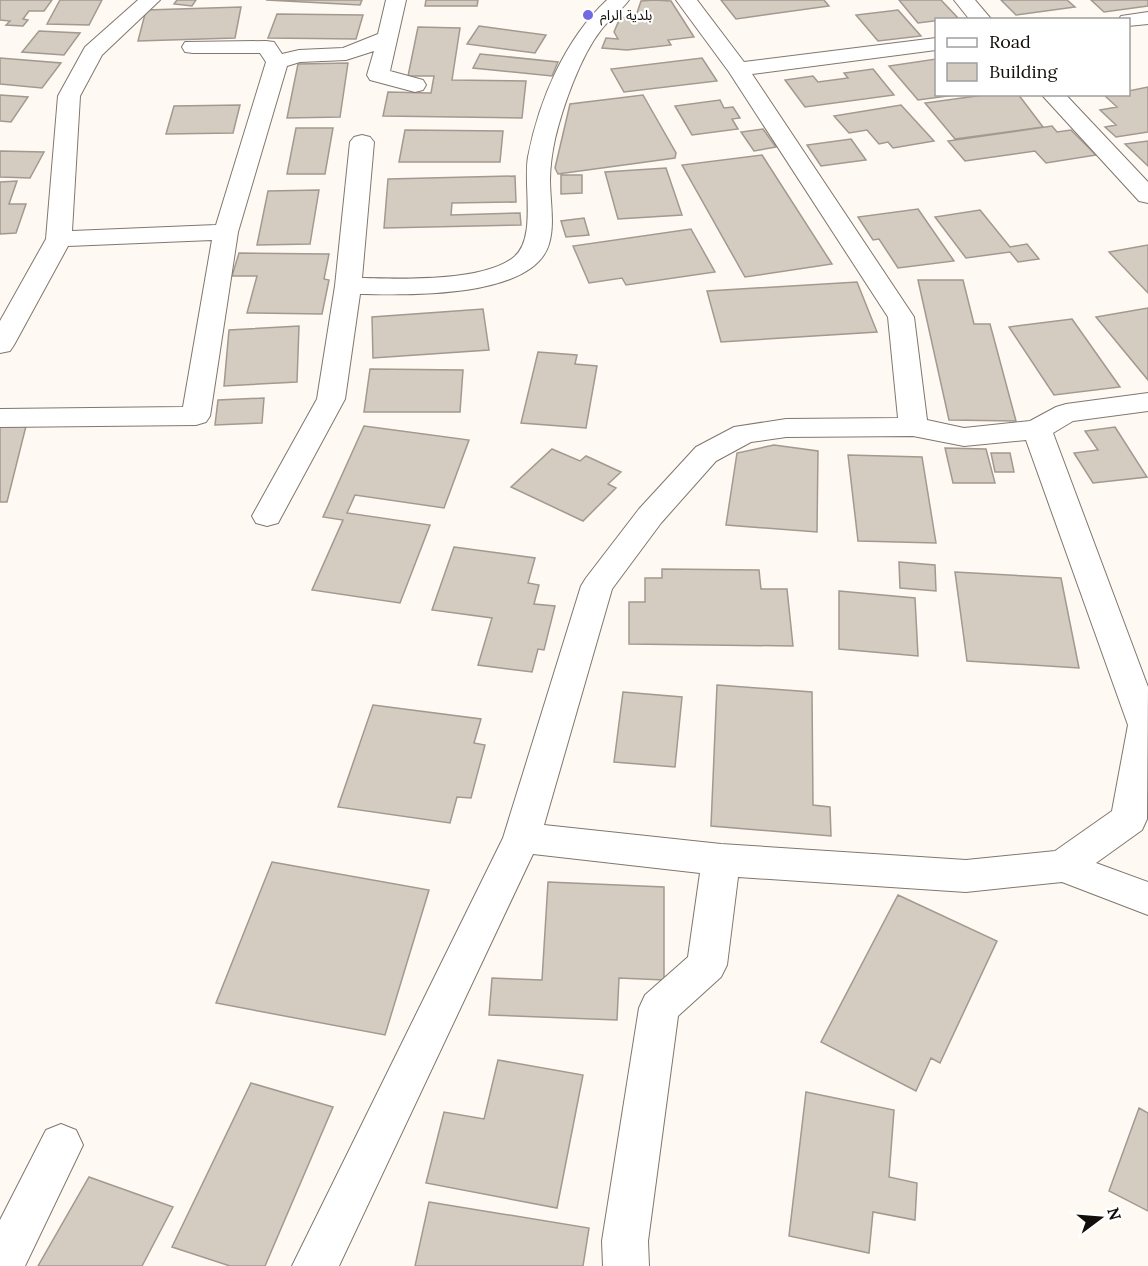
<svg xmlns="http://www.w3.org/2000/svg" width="1148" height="1266" font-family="Lora,'Noto Sans Arabic',serif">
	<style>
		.building { fill: #d4cbc1; stroke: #a29990; stroke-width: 1.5 }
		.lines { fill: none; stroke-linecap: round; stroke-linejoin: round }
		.minor-casing { stroke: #80776e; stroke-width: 2 }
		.minor { fill: #fff; fill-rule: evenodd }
		.poi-dot { fill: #7169e4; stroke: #fff; stroke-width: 2 }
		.labels { text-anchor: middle; stroke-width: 4.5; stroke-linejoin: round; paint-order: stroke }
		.far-poi-label { font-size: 14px; fill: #120e0b; stroke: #fff; text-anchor: start }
	</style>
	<rect width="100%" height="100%" fill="#fff9f3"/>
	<!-- building -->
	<path class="building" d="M0,0H52L44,11H29L23,19L28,20L23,26L6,25L10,21L0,20Z
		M60,0H102L89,25L47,24Z
		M177,0H196L192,6L174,4Z
		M266,0H362L360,5Z
		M426,0H478L477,6H425Z
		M655,0L671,1L694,37L668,40L671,45L627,50L602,48L606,38L618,39L614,32L620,18L636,16L641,1Z
		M721,0H824L829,6L736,19Z
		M899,0H941L958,18L918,23Z
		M1001,0H1067L1075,7L1016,15Z
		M1091,0H1148V6L1104,12Z
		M241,7L235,38L138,41L146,10Z
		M898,10L921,36L878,41L856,15Z
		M277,14L363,15L356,39L268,38Z
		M479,26L546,35L535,53L467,44Z
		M418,27L460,28L452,80L526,81L522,118L383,116L388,92L431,93L434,76H408Z
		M39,31L80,33L64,55L22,52Z
		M480,54L558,62L552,76L473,68Z
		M0,58L61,63L42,88L0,84Z
		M702,58L717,81L624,92L611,69Z
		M936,59V94L955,95L918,100L889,66Z
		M348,63L340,117L287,118L298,64Z
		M873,69L894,95L805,107L785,80L813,76L818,82L848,78L844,73Z
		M1148,87V132L1116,137L1105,127L1116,125L1100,110L1117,107L1104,95L1128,94V91Z
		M991,94H1018L1043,127L955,139L925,103Z
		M0,95L28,97L11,122L0,121Z
		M643,95L676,153L675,158L558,174L555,168L570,104Z
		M720,100L724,108L733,107L740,118L732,119L738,129L692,135L675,106Z
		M240,105L233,133L166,134L174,106Z
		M901,105L934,141L893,148L888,142L879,144L867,130L849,133L834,116Z
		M1052,126L1057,132L1071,130L1096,155L1046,163L1035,151L965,161L948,141Z
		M296,128H333L325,174H287Z
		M763,129L776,147L754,151L741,132Z
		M405,130L503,131L500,162H399Z
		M851,139L866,160L821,166L807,145Z
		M1148,141V166L1125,144Z
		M0,151L44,152L30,178L0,177Z
		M762,155L832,264L745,277L682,165Z
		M666,168L682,215L618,219L605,172Z
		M561,175H582V193L561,194Z
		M515,176L516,202L452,203L451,215L520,213L521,225L384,228L388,179Z
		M17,181L9,204H26L16,233L0,234V182Z
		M319,190L310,244L257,245L268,191Z
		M918,209L954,261L898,268L879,239L873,240L858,217Z
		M980,210L1010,247L1027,244L1039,259L1018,262L1010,252L966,258L935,217Z
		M584,218L589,235L566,237L561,221Z
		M691,229L715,272L626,285L622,278L589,283L573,246Z
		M1148,245V293L1109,252Z
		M239,253L329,254L324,279L329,280L322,314L247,313L257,276H232Z
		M918,280H963L974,324H990L1016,421L949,420Z
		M857,282L877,332L721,342L707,291Z
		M1148,308V380L1096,317Z
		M483,309L489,350L373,358L372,317Z
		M1072,319L1120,387L1054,395L1009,327Z
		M299,326L297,382L224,386L229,330Z
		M538,352L577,355L575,364L597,366L586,428L521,423Z
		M370,369L463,370L460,412H364Z
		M264,398L262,423L215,425L218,400Z
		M26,426L7,502H0V427Z
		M364,426L469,440L444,508L355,495L347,513L430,525L400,603L312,590L343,520L323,517Z
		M1115,427L1147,477L1093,483L1074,453L1098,450L1085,431Z
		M774,445L818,451L817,532L726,525L737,453Z
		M945,448L986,449L995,483H953Z
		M552,449L580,461L586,456L621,472L608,484L616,488L583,521L511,487Z
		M991,453H1010L1014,472H995Z
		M848,455L922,457L936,543L858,541Z
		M454,547L535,558L528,583L539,585L534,604L555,606L544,650L538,649L532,672L478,665L492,618L432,610Z
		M899,562L935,565L936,591L900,588Z
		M662,569L759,570L761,589H787L793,646L629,644V602H645V578H662Z
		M955,572L1061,578L1079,668L967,661Z
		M839,591L915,598L918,656L839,649Z
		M717,685L812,692L813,805L830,807L831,836L711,826Z
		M623,692L682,697L675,767L614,762Z
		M373,705L481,719L474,743L485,745L471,798L457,797L450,823L338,807Z
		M272,862L429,890L385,1035L216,1003Z
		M548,882L664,887V980L619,978L617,1020L489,1015L492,978L542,980Z
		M898,895L997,941L940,1063L931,1058L916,1091L821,1042Z
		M498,1060L583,1075L557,1208L426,1183L444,1112L484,1119Z
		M251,1083L333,1107L265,1266H230L172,1247Z
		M806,1092L894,1110L889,1177L917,1183L915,1220L873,1212L869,1253L789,1236Z
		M1139,1108L1148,1113V1211L1109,1191Z
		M89,1177L173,1207L142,1266H38Z
		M429,1202L589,1228L583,1266H415Z"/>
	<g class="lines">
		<defs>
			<path id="minor" d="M138,0H160L102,55L80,96L72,231L216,225L266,62L260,53H193L185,52L182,47L185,42L266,41L274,42L282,54L299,50L343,48L378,34L386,0H406L390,71L423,80L426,85L423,90L415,92L370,80L367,75L374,51L346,60L300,62L287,66L238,232L210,416L206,422L196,425L0,427V409L183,407L212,240L68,246L14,345L10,351L0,353V321L46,239L58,96L85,47Z
				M607,0H629C621,11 609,19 601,30C580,57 563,106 555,139C552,153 550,167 550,180C550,201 555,224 549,244C533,299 405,295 360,294L345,399L278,523L267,526L256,523L252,516L317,399L335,286L350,142L354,137L362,135L370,137L374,142L362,278C399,279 484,282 514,257C537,238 523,185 528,157C539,100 565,39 607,0Z
				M676,0H697L744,62L936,38V50L752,74L914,317L927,420L964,428L1030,421L1056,407L1066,404L1148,393V411L1073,421L1053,433L1148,687L1147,819L1142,830L1096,863L1148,882V915L1062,882L966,892L738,877L727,965L721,977L678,1016L648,1241L649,1266H603L602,1241L639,1008L645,995L688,957L700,873L533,854L339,1266H292L503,838L581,586L586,578L639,509L696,447L734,427L786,419L898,418L888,317L729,72ZM913,436L964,446L1026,440L1128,725L1112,811L1055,851L966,860L721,844L544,825L612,589L661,523L716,461L751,442L786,437Z
				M954,0H975L992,20H970Z
				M1148,12V24L1128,26V20H1118L1121,16Z
				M1041,94H1065L1148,182V203L1139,201Z
				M61,1124L76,1130L83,1145L25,1266H0V1220L46,1130Z"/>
		</defs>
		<!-- minor casing -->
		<use href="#minor" class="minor-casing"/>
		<!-- minor -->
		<use href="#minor" class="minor"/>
	</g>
	<!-- markers -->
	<circle class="poi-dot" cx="588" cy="15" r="6"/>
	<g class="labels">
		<!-- far-poi labels -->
		<g class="far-poi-label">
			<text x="600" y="20">بلدية الرام</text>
		</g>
	</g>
	<!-- legend -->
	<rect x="935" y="18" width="195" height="78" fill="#ffffff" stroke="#a09f9d" stroke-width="1.5"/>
	<rect x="947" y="38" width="30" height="9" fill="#ffffff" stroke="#a09f9d" stroke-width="1.5"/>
	<text x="989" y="48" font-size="18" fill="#120e0b">Road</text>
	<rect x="947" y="63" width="30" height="18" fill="#d4cbc1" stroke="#a09f9d" stroke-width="1.5"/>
	<text x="989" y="78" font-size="18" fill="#120e0b">Building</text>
	<!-- north arrow -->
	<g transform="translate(1100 1218) rotate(74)" stroke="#ffffff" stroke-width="4.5" paint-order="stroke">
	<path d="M0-4.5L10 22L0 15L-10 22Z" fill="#120e0b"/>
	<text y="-9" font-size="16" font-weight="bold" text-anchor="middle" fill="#120e0b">N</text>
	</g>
</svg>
